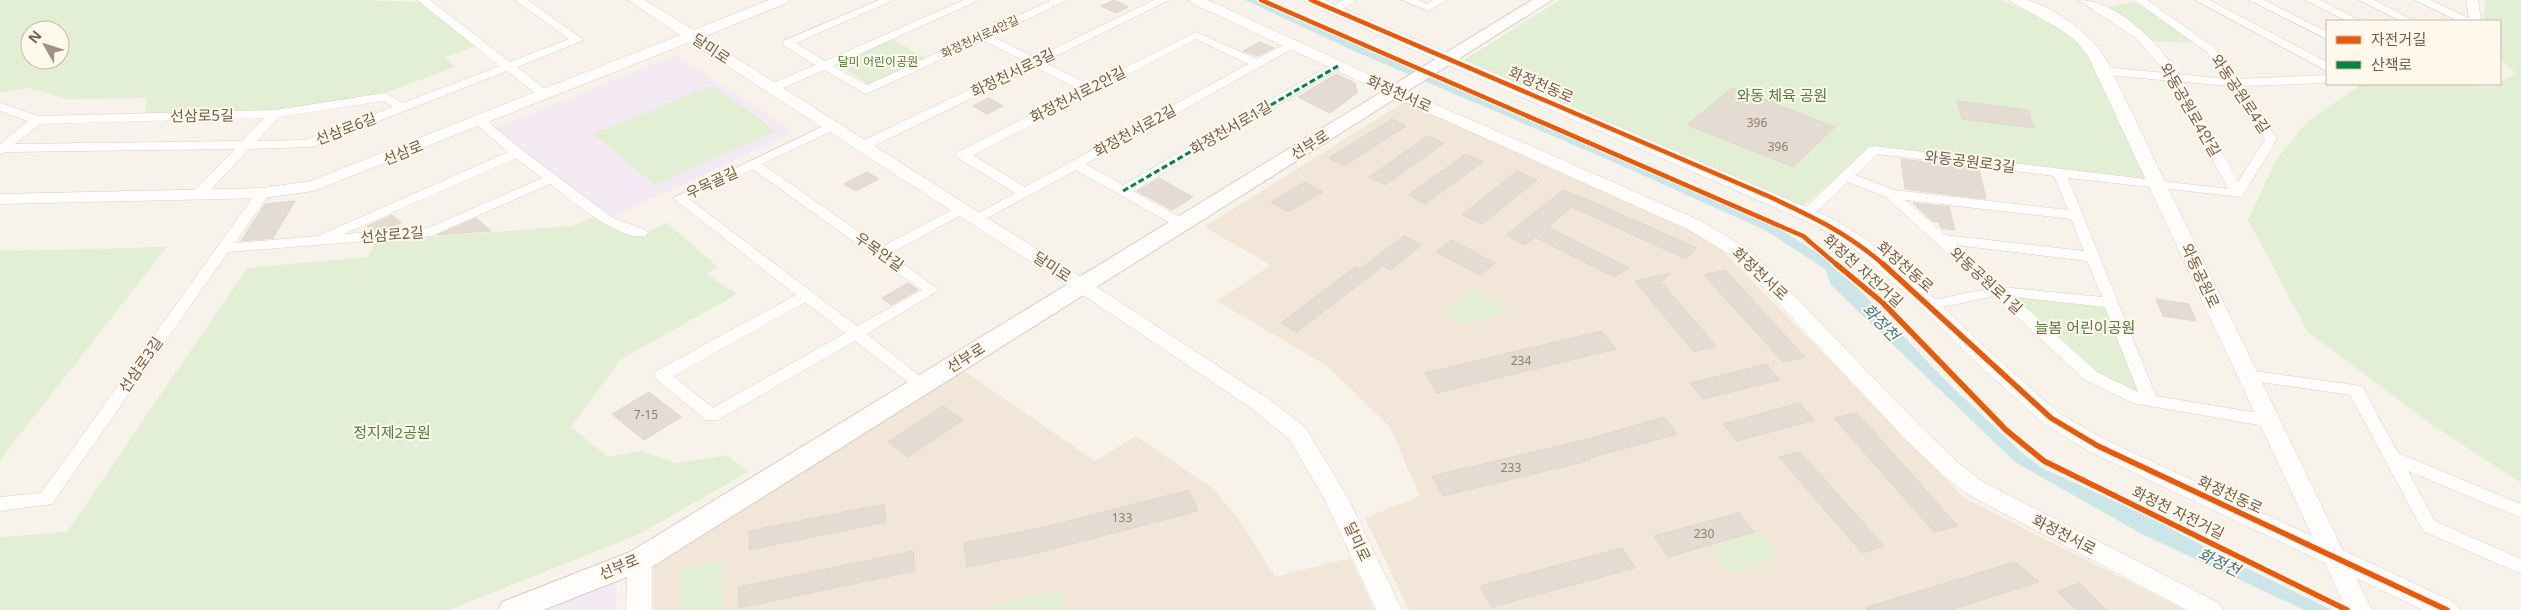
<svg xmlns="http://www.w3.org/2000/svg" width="2521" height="610" font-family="'Noto Sans','Noto Sans KR',sans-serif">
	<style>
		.residential { fill: #f1e6d8 }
		.education { fill: #f4eaf3 }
		.green { fill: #e3efd5; fill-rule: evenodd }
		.water { fill: #cce5e9 }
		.building { fill: #e4dbd2; stroke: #e1d6cd }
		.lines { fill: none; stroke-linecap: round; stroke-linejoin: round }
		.minor-casing { stroke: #d6cfc8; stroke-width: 1 }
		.tertiary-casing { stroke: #d6cfc8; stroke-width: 1 }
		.secondary-casing { stroke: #d7cfc7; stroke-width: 2 }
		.minor { fill: #fefdfc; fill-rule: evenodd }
		.tertiary { fill: #fefdfc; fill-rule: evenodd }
		.secondary { fill: #fefdfc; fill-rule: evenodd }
		.quiet { stroke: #00873e; stroke-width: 3; stroke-dasharray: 6 3; stroke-linecap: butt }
		.cycleway-far1-casing { stroke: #fff8ec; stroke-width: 7 }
		.cycleway-casing { stroke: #fff8ec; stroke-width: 9 }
		.cycleway-far1 { stroke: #e8590c; stroke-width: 4.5 }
		.cycleway { stroke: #e8590c; stroke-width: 5.5 }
		.labels { text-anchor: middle; stroke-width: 4; stroke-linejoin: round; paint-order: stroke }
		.far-street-label { font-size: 12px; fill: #775b49; stroke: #fff8ec }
		.far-park-label { font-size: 12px; fill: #517e41; stroke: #fff8ec }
		.number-label { font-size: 12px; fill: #947d6e }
		.street-label { font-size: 15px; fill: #775b49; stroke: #fff8ec }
		.park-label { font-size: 15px; fill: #517e41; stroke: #fff8ec }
		.water-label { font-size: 16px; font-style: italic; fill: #3f7784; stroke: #fff8ec }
	</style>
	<rect width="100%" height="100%" fill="#f7f3eb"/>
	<!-- residential -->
	<path class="residential" d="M1404,102L1692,232L1722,250L1964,498L2185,610H1409L1365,518L1420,496L1390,427L1327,366L1217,301L1271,265L1204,227Z
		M964,371L1095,461L1136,436L1215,490L1244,527L1275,577L1350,558L1374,610H654V559Z"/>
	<!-- education -->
	<path class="education" d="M676,55L794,132L609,219L496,128Z
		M617,577L616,610H541Z"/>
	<!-- green -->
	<path class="green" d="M0,0H371L417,2L476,46L445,57L455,67L390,91L282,111L145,115L146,98L66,99L28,88L0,93ZM30,30H60V60H30Z
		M1560,0H2001L2039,16L2076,39L2092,60L2153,179L1872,147L1801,208L1461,62Z
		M2485,0H2521V483L2431,424L2308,332L2248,220L2276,160L2307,122L2360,85L2465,84L2491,87L2516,73L2500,60V21H2484Z
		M2133,2L2178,25L2198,43L2147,41L2105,7Z
		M889,37L927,59L870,85L833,62Z
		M712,85L777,131L655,185L593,134Z
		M595,216L641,235L667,223L718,267L707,274L737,294L620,360L571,427L608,457L640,451L677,463L727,455L748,472L637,535L449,610H0V537L67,532L247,268L368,257L376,241L572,226Z
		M167,247L0,460V251Z
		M1473,290L1511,310L1463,325L1443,314Z
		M2007,293L2104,303L2144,398L2095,375Z
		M1759,533L1779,557L1729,573L1710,548Z
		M720,560L723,610H682L680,570Z
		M1061,590L1066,610H978Z"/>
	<!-- water -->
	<path class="water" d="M1245,0H1255L1775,226L1836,265L1945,380L2021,452L2042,468L2152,518L2217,554L2332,610H2304L2140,533L2015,462L1831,285L1825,269L1765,230L1611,161L1354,51Z"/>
	<!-- building -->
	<path class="building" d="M1114,0L1128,7L1116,13L1101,6Z
		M1260,42L1274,48L1258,56L1243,51Z
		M1336,74L1355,83L1357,93L1330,113L1298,97Z
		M1732,88L1766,100L1835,127L1793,167L1687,125Z
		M989,98L1003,106L987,114L973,106Z
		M1957,101L2028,110L2034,128L1962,119Z
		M1392,119L1406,126L1344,166L1329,158Z
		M1428,136L1444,143L1385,185L1369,177Z
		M1466,154L1483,162L1425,204L1408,195Z
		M1901,159L1979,169L1986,199L1905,189Z
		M1517,171L1537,180L1482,224L1462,215Z
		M867,172L879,179L856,191L844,184Z
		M1159,178L1193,197L1172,210L1137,191Z
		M1305,182L1323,192L1288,212L1271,202Z
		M1563,190L1600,205L1697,248L1686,259L1572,207L1548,227L1629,268L1614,277L1535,237L1525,245L1506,235Z
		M295,201L273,238L241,241L265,204Z
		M1913,203L1949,207L1955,230L1941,228L1939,222L1932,221Z
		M392,215L401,223L385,229L372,230L367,226Z
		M476,218L491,231L437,235Z
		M1404,236L1422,245L1390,270L1383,266L1297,332L1281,323L1355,267L1360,269Z
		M1452,240L1495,263L1480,275L1436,252Z
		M1725,270L1805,357L1783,362L1704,275Z
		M1671,273L1658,285L1663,284L1716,346L1694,352L1635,281Z
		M908,283L918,290L891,305L882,298Z
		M2156,299L2189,304L2196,321L2163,316Z
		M1601,331L1616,349L1437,393L1425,373Z
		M1766,364L1780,380L1703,399L1690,383Z
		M649,392L681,417L644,440L612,414Z
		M1799,403L1815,420L1737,441L1723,424Z
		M943,406L963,420L908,457L888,442Z
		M1857,413L1958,526L1934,532L1834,418Z
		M1664,417L1677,434L1589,458L1591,460L1443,496L1432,476L1588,439Z
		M1800,452L1884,546L1862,553L1779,457Z
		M1189,490L1198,511L1037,553L967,567L964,543L1045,527Z
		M884,504L886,522L749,550V531Z
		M1739,513L1754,532L1668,557L1654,536Z
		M1622,548L1635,568L1492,607L1480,586Z
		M913,551L915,571L739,608V587Z
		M2015,562L2039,582L1950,610H1867V607Z
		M2080,583L2106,610H2076L2057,591Z"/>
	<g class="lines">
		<defs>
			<path id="minor" d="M417,0H430L510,62L569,39L515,0H528L584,40L517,67L549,92L551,95L549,98H541L507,71L312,147L249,149L203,198H193L191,195L193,192L235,149L6,152L0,154V144L28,121L0,111V103L38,116L275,110L385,93L403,103L500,66ZM383,101L393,107L305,140L257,141L279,117ZM264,118L242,141L15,144L40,124Z
				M879,0H894L796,43L825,61L964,0H979L833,66L867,85L1052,0H1067L992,36L1035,58L1154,0H1169L1044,62L1090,85L1196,32L1257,59L1289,42H1297V46L1086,164L1123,185L1334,63H1342L1344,66L1133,191L1187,221L1189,224L1187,227H1177L1076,170L978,223L971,219L973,216L1015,193L958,158L956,155L958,152L1080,90L1035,67L868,149H858L857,146L858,143L1026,62L983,40L866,94L824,70L776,91H768L766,88L768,85L815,65L783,45V41ZM1196,39L1248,64L1025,187L973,155Z
				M1343,0H1357L1337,12H1329V8Z
				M1402,0H1418L1427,4L1433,0H1447L1428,11Z
				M2078,0C2118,0 2158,43 2179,74L2224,79L2207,52L2134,0H2147L2215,48L2237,79L2327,75V83L2242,86L2277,139L2242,197L2068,178L2156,396L2270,415L2276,417L2278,421L2276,425L2270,427L2133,403L2085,380L1994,296L1929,310L1924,308L1922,305L1924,302L1986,289L1886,197L1848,182L1812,216L1807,217L1800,213L1869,147L1874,146L2228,189L2171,81L2100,74L2098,71L2104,67L2166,73L2137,39ZM2184,82L2229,86L2265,139L2238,182ZM1877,154L2054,176L2068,210L1894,190L1855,175ZM1905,200L2071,219L2084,251L1945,235ZM1956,245L2087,261L2102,297L2002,287ZM2014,297L2105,307L2138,392L2097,372Z
				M2195,0H2209L2327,62V71Z
				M2249,0H2264L2327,32V39Z
				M2305,0H2320L2361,21H2347Z
				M2359,0H2374L2415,21H2401Z
				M2415,0H2430L2469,18L2466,0H2478L2481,21H2458Z
				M481,118L485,119L522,150L613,218L646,230L648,233L646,236C620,242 570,199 550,184L431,236L228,252L52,504L0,511V497L41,493L258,190L263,189L270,193L235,243L318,236L508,152L477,125L475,122L477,119ZM516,158L542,178L428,228L344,234Z
				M832,122L838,126L836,129L762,164L881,247L958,207H968L970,210L890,254L939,290L867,334L931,385L929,389H917L855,341L718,420H706L656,379L654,375L656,371L796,295L673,198ZM752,169L922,290L857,326L689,199ZM805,302L845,333L713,408L673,376Z
				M2247,370L2362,386L2398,453L2521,504V518L2408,471L2435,521L2521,559V574L2423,531L2350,395L2241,379L2239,375L2241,371Z"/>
			<path id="tertiary" d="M628,0H645L693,30L769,0H789L787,3L703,37L1109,295L1270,400L1305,427L1348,498L1402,610H1376L1325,500L1289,439L1254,410L1095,303L690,42L314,191L263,198L0,204V194L263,188L310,181L680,35Z
				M1189,0H1208L1401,89L1701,221L1750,250L1921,427L1961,465L1983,482L2219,603L2223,610H2187L1967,494L1945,477L1905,439L1736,258L1687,229L1389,95L1191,3Z
				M1304,0H1324L1831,218L1866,239L1924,289L1991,353L2059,413L2106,440L2312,536L2088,56L2077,42L2060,29L2008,0C2014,0 2022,0 2027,0C2056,8 2091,34 2106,59L2343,550L2456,603L2460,610H2423L2356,578L2372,610H2346L2325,563L2090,452L2043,423L1977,363L1910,297L1852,247L1817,226L1306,3Z
				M640,550L649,553L652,560V610H626L628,560L631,553Z"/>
			<path id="secondary" d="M1532,0H1552L650,568L543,610H498L502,602L630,552Z"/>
		</defs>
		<!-- minor casing -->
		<use href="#minor" class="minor-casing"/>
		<!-- tertiary casing -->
		<use href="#tertiary" class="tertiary-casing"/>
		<!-- secondary casing -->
		<use href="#secondary" class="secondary-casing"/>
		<!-- minor -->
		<use href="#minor" class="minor"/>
		<!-- tertiary -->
		<use href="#tertiary" class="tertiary"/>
		<!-- secondary -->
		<use href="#secondary" class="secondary"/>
		<!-- quiet -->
		<path class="quiet" d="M1123,191L1338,66"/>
		<defs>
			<path id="cycleway-far1" d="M1261,0L1803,236L1837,265
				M1311,0L1768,196C1811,216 1848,233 1884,265"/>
			<path id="cycleway" d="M1836,264L1883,303L2006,430L2044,461L2347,610
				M1883,264L2051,418L2098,446L2447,610"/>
		</defs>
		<!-- cycleway-far1 casing -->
		<use href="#cycleway-far1" class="cycleway-far1-casing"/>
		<!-- cycleway casing -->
		<use href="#cycleway" class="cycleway-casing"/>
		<!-- cycleway-far1 -->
		<use href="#cycleway-far1" class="cycleway-far1"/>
		<!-- cycleway -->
		<use href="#cycleway" class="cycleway"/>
	</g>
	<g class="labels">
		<!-- far-street labels -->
		<g class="far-street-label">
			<text transform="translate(980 37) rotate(-25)" y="4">화정천서로4안길</text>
		</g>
		<!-- far-park labels -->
		<g class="far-park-label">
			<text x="878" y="66">달미 어린이공원</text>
		</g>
		<!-- number labels -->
		<g class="number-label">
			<text x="1757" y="127">396</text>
			<text x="1778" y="151">396</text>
			<text x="1521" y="365">234</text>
			<text x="646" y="419">7-15</text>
			<text x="1511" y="472">233</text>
			<text x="1122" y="522">133</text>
			<text x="1704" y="538">230</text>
		</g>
		<!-- street labels -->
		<g class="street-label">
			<text transform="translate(711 49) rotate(33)" y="5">달미로</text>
			<text transform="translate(1013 73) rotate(-26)" y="5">화정천서로3길</text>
			<text transform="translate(1541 85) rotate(23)" y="5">화정천동로</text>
			<text transform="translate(1399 94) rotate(24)" y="5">화정천서로</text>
			<text transform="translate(2240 94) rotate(56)" y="5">와동공원로4길</text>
			<text transform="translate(1078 95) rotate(-27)" y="5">화정천서로2안길</text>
			<text transform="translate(2190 110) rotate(60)" y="5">와동공원로4안길</text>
			<text transform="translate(202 116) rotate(-1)" y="5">선삼로5길</text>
			<text transform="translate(1231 128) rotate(-30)" y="5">화정천서로1길</text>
			<text transform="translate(346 129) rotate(-21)" y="5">선삼로6길</text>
			<text transform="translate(1135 131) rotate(-29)" y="5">화정천서로2길</text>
			<text transform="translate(1310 145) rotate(-32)" y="5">선부로</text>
			<text transform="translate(403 153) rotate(-22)" y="5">선삼로</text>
			<text transform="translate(1970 162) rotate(7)" y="5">와동공원로3길</text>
			<text transform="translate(712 183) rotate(-25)" y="5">우목골길</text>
			<text transform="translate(392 235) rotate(-5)" y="5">선삼로2길</text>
			<text transform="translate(879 252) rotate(35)" y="5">우목안길</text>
			<text transform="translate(1052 267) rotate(33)" y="5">달미로</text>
			<text transform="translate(1905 267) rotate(41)" y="5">화정천동로</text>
			<text transform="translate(1863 271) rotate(42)" y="5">화정천 자전거길</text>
			<text transform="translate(1760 274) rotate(43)" y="5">화정천서로</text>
			<text transform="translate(2200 276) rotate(65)" y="5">와동공원로</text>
			<text transform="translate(1986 281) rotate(42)" y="5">와동공원로1길</text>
			<text transform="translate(966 358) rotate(-32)" y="5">선부로</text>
			<text transform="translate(141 365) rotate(-55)" y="5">선삼로3길</text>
			<text transform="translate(2230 495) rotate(25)" y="5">화정천동로</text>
			<text transform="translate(2178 513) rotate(26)" y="5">화정천 자전거길</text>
			<text transform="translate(2064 535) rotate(27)" y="5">화정천서로</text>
			<text transform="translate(1357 542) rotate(65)" y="5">달미로</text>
			<text transform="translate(619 567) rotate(-23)" y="5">선부로</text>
		</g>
		<!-- park labels -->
		<g class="park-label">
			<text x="1782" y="101">와동 체육 공원</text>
			<text x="2085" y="333">늘봄 어린이공원</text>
			<text x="392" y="438">정지제2공원</text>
		</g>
		<!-- water labels -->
		<g class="water-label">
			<text transform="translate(1881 322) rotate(46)" y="6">화정천</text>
			<text transform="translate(2219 562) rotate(25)" y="6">화정천</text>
		</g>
	</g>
	<!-- legend -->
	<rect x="2326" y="20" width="175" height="65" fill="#fff8ec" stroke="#c9b9ab"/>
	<rect x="2336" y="36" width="25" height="8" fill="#e8590c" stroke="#c9b9ab"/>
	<text x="2371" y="45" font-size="15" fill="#775b49">자전거길</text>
	<rect x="2336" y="61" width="25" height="8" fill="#00873e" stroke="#c9b9ab"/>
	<text x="2371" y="70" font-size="15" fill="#775b49">산책로</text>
	<!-- north arrow -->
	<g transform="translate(45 45) rotate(309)"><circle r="24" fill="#fff8ec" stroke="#c9b9ab"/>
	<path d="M0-4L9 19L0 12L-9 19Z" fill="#a49082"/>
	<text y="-8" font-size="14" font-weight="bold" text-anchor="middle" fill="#775b49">N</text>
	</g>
</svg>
